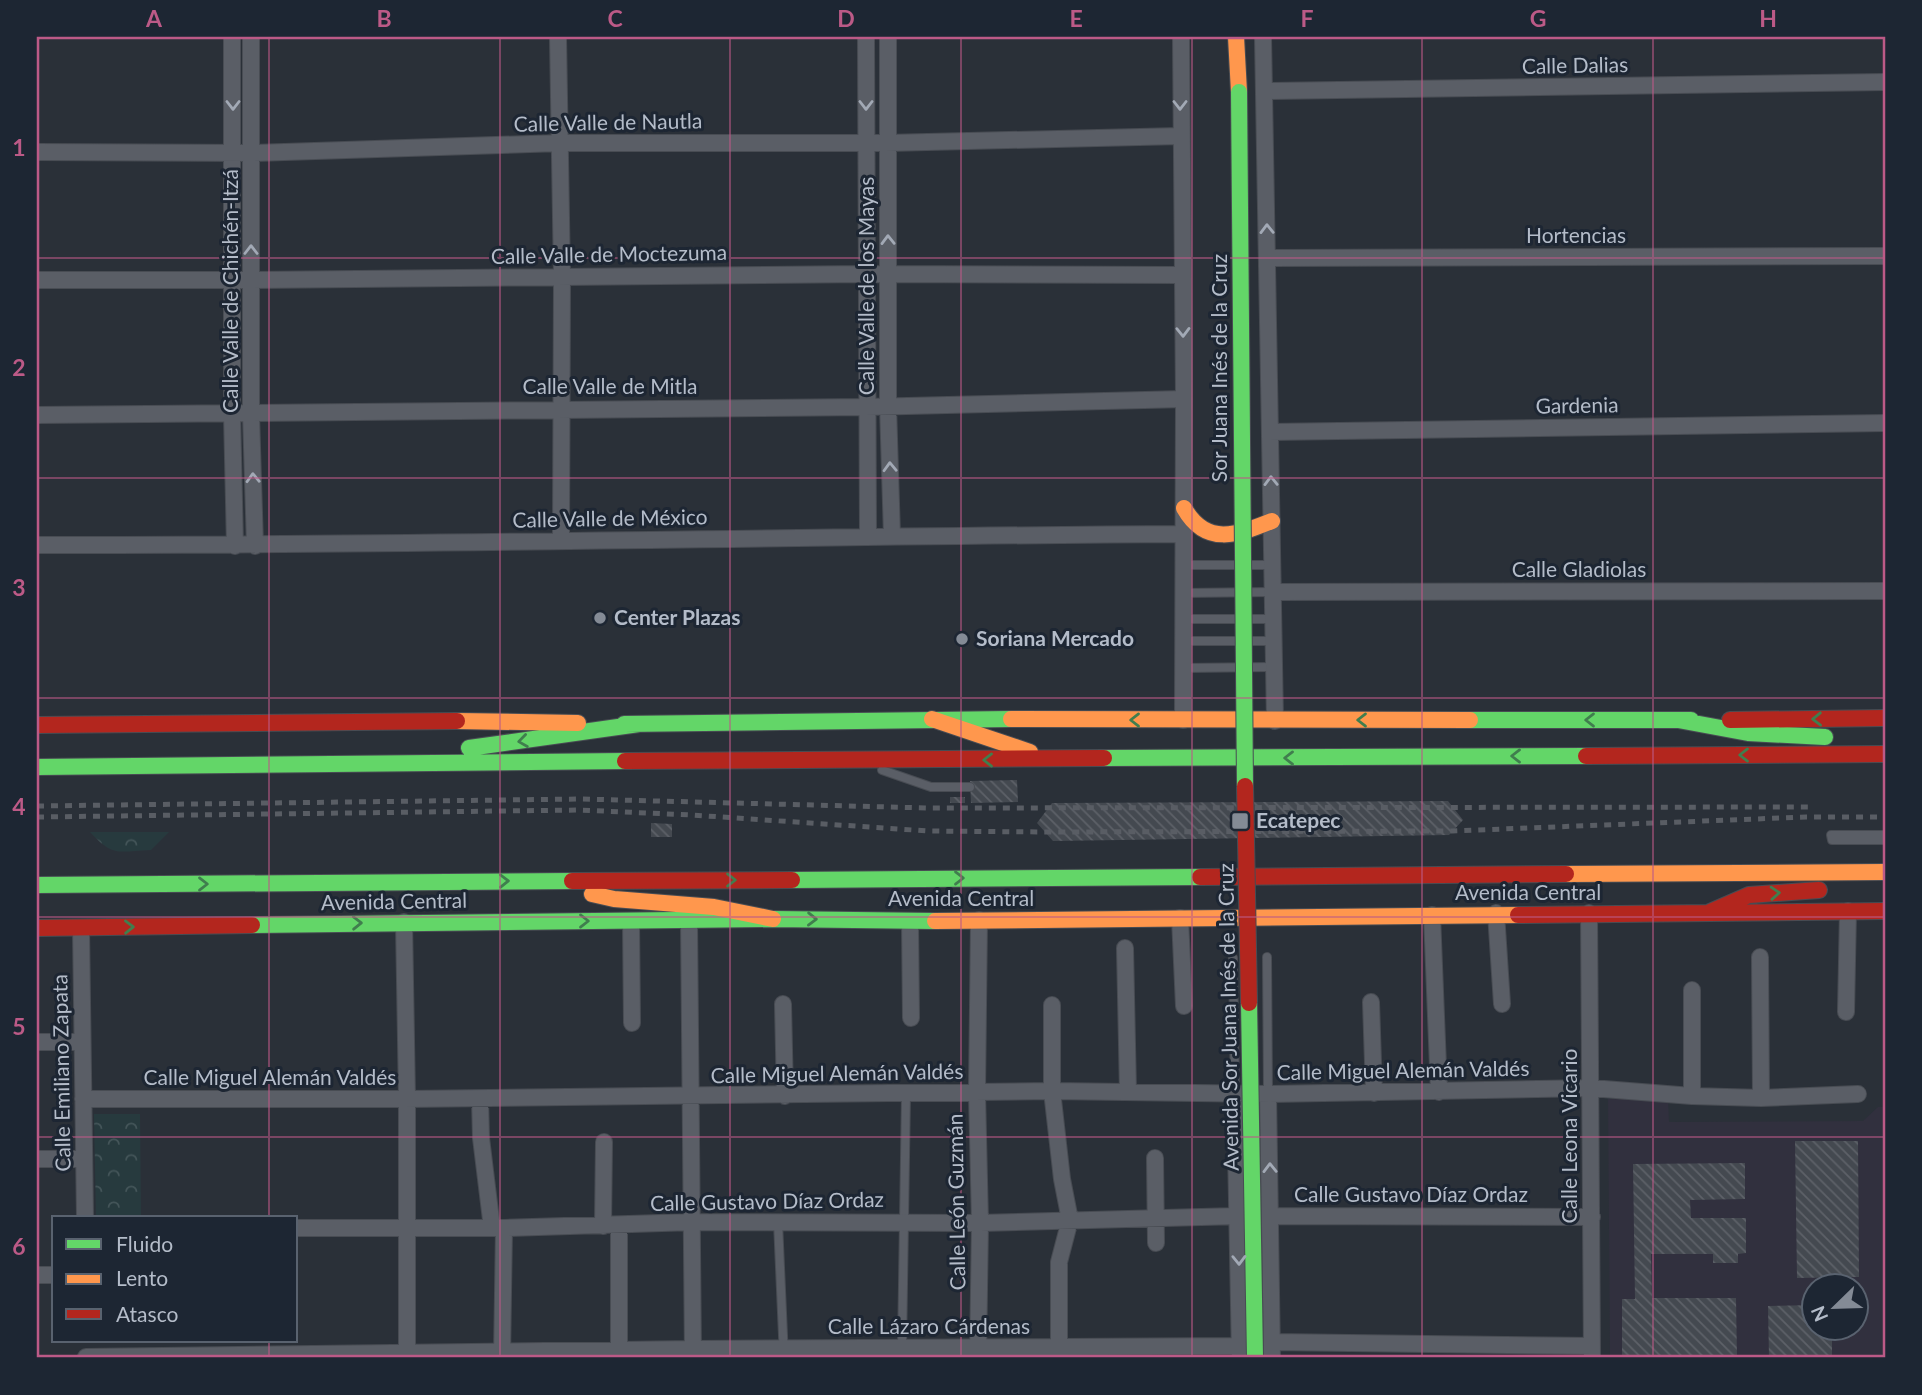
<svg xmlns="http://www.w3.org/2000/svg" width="1922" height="1395" font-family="Lato,sans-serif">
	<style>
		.medical { fill: #31303e; fill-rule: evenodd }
		.forest { fill: url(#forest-crowns) }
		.building { fill: url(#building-back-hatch) }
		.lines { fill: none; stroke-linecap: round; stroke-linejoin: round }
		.lane-casing { stroke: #484c53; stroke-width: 10 }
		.street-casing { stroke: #484c53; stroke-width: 18 }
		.fast-casing { stroke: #484c53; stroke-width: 18 }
		.slow-casing { stroke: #484c53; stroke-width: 18 }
		.jam-casing { stroke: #484c53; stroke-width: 18 }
		.lane { stroke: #5a5e66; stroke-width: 8 }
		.street { stroke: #5a5e66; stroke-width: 16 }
		.fast { stroke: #63d668; stroke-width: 16 }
		.slow { stroke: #ff974d; stroke-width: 16 }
		.jam { stroke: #b3261e; stroke-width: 16 }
		.rail { stroke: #595d64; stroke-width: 5; stroke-dasharray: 7 7; stroke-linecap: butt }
		.fast-bridge-casing { stroke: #484c53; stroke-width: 18; stroke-linecap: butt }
		.jam-bridge-casing { stroke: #484c53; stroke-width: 18; stroke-linecap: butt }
		.fast-bridge { stroke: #63d668; stroke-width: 16 }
		.jam-bridge { stroke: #b3261e; stroke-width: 16 }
		.oneway { stroke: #a2a9b5 }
		.oneway2 { stroke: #407e4e }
		.grid { fill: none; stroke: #bc5a87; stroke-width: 2; stroke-opacity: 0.55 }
		.poi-dot { fill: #848b96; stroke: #1d2633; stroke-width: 2.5 }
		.labels { text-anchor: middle; stroke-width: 6; stroke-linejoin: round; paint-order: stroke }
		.street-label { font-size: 21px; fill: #b4bcc9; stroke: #1d2633 }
		.poi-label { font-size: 21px; font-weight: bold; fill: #b4bcc9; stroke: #1d2633; text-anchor: start }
		.neatline { fill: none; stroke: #bc5a87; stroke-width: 2.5 }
		.grid-label { font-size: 23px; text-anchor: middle; font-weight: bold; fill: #bc5a87 }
	</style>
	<defs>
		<pattern id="forest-crowns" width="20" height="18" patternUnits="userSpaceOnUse" patternTransform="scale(1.75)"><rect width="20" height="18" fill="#273a3e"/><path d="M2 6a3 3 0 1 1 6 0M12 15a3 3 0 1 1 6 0" fill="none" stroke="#445559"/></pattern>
		<pattern id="building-back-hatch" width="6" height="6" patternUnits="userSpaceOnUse" patternTransform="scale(1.75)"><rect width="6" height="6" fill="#444950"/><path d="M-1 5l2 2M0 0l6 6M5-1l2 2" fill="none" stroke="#5d6168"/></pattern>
	</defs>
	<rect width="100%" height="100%" fill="#2a3038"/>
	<!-- medical -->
	<path class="medical" d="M1668,1097L1669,1122L1863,1121L1878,1107H1885V1358H1610L1608,1099ZM1814,1286H1856V1328H1814Z"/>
	<!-- forest -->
	<path class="forest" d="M90,832H169L151,850C118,851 114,858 90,832Z
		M94,1114H140L141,1218H96Z"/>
	<!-- building -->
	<path class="building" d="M1017,780L1018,802L971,803L970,781Z
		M950,797H965V803H950Z
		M1448,801L1463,820L1449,835L1053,841L1037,823L1052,803Z
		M651,823L672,824V837H651Z
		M1795,1141H1858L1859,1277L1797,1278Z
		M1745,1163V1199L1690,1200L1691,1218H1746V1253L1738,1254V1263H1713V1254H1651L1652,1298H1736L1737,1358H1622V1299H1635L1633,1164Z
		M1814,1305V1328H1832V1358H1769L1768,1306Z"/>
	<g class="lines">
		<defs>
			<path id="lane" d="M1184,565H1272
				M1183,593L1272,592
				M1183,619H1273
				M1184,641H1273
				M1183,668L1274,667
				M882,770L931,787H970
				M1885,835H1831L1832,840H1885
				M1267,957L1268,1094
				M1233,958L1235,1094
				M778,1222L784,1358
				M902,1348L906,1094"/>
			<path id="street" d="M232,37V414L235,546
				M251,37V414L255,546
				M558,37L562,277L561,541
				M866,37L868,535
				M888,37V406L892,536
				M1181,37L1184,399L1183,720
				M1263,37L1275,721
				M1264,91L1885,82
				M37,152L252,153L560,143H887L1180,136
				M1267,258L1885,256
				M37,280H251L867,274L1182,275
				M37,415L867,407L1184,399
				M1270,432L1885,423
				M37,545C419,546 801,536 1183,534
				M1272,592L1885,591
				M1496,913L1502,1004
				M1589,913L1592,1358
				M1432,915L1439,1092
				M1180,918L1184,1006
				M689,920L693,1358
				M631,921L632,1023
				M910,921L911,1018
				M404,922L407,1099V1358
				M81,928L85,1218
				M1125,948L1128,1092
				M1760,957L1761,1098
				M1371,1002L1374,1093
				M783,1004L785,1096
				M1052,1005V1091L1062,1179L1070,1220L1059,1262V1357
				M1846,1012L1848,911
				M37,1042H82
				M1235,1094L1240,1358
				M1268,1094L1272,1358
				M1692,1096V990
				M83,1099H407L1052,1091L1268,1094L1591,1088L1692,1096L1761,1098L1858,1094
				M480,1099L481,1138L492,1228
				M1155,1158L1156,1243
				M37,1159H83
				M1271,1216L1592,1217
				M603,1226L604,1142
				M619,1226V1358
				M296,1228H504L693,1222L980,1223L1238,1216
				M37,1275H54
				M1272,1342L1592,1346
				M978,1356L980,1223L977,1093L979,920
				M86,1357L693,1349L1240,1346
				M502,1358L504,1228"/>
			<path id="fast" d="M1470,720H1691
				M1678,720L1748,733L1825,737
				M624,724L1011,719
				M469,748L639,724
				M1104,758L1586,756
				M37,767L625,761
				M792,880L1200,877
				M37,885L572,881
				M252,925L773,919L935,921"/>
			<path id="slow" d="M1236,37L1239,92
				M1184,508C1206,547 1237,535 1272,521
				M932,719L1030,752
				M1011,719L1470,720
				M457,721L578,723
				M1566,874L1885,872
				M592,894L614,899L714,907L773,919
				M935,921L1518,915"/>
			<path id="jam" d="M1730,720L1885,718
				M37,725L457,721
				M1586,756L1885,754
				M625,761L1104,758
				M1200,877L1566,874
				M572,881L792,880
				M1710,912L1749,895L1819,890
				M1518,915L1885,911
				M37,928L252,925"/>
		</defs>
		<!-- lane casing -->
		<use href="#lane" class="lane-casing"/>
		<!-- street casing -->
		<use href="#street" class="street-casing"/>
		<!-- fast casing -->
		<use href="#fast" class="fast-casing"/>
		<!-- slow casing -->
		<use href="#slow" class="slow-casing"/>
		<!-- jam casing -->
		<use href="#jam" class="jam-casing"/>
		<!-- lane -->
		<use href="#lane" class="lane"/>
		<!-- street -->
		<use href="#street" class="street"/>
		<!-- fast -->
		<use href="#fast" class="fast"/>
		<!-- slow -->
		<use href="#slow" class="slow"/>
		<!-- jam -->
		<use href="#jam" class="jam"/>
		<!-- rail -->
		<path class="rail" d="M37,806L580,799L928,808L1812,807
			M37,817L579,810L692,815L928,831L1045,832L1452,831L1806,817H1885"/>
		<defs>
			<path id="fast-bridge" d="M1239,92L1245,786
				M1249,1003L1255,1358"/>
			<path id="jam-bridge" d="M1245,786L1249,1003"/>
		</defs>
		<!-- fast-bridge casing -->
		<use href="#fast-bridge" class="fast-bridge-casing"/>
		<!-- jam-bridge casing -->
		<use href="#jam-bridge" class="jam-bridge-casing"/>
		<!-- fast-bridge -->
		<use href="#fast-bridge" class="fast-bridge"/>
		<!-- jam-bridge -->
		<use href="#jam-bridge" class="jam-bridge"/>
	</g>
	<!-- one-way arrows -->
	<defs><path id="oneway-chevron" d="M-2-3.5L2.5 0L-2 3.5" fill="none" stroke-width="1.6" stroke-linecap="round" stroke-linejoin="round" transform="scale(1.75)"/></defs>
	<g class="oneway">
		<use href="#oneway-chevron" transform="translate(233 105) rotate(90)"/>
		<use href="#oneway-chevron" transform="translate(866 105) rotate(90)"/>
		<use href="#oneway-chevron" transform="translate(1180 105) rotate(90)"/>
		<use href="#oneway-chevron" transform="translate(1267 229) rotate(-91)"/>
		<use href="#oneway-chevron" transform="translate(888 240) rotate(-91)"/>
		<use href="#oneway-chevron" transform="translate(251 250) rotate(-90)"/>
		<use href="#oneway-chevron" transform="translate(1183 332) rotate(89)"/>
		<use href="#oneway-chevron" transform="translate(890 467) rotate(-92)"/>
		<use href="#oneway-chevron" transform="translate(253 478) rotate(-92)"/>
		<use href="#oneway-chevron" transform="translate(1271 481) rotate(-91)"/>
		<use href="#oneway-chevron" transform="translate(1270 1168) rotate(-91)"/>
		<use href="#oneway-chevron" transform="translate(1239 1260) rotate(89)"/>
	</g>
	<g class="oneway2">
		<use href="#oneway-chevron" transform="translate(1817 719) rotate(179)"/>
		<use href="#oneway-chevron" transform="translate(1135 720) rotate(-180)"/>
		<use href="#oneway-chevron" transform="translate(1362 720) rotate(180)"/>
		<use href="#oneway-chevron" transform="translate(1590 720) rotate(180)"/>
		<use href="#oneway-chevron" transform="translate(523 741) rotate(172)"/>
		<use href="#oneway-chevron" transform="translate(1744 755) rotate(180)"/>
		<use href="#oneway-chevron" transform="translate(1516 756) rotate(180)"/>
		<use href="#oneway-chevron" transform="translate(1289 758) rotate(180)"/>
		<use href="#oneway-chevron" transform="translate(988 760) rotate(180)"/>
		<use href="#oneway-chevron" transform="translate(959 878)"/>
		<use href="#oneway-chevron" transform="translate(731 880)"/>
		<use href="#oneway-chevron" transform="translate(504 881) rotate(-1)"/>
		<use href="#oneway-chevron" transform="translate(203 884)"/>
		<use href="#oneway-chevron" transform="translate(1775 893) rotate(-4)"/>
		<use href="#oneway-chevron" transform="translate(812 919) rotate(1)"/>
		<use href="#oneway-chevron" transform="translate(584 921)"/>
		<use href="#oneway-chevron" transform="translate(357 923) rotate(-1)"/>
		<use href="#oneway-chevron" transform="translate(129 927) rotate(-1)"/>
	</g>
	<!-- grid -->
	<path class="grid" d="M269,37V1218M500,37V1358M730,37V1358M961,37V1358M1192,37V1358M1422,37V1358M1653,37V1358M37,258H1885M37,478H1885M37,698H1885M37,917H1885M37,1137H1885M269,1341V1358"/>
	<!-- markers -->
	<g class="poi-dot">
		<circle cx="600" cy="618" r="7"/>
		<circle cx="962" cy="639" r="7"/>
		<rect x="1231" y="812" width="18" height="18" rx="3.5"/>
	</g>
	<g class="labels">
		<!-- street labels -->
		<g class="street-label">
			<text transform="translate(1575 66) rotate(-1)" y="7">Calle Dalias</text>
			<text transform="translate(608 123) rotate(-1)" y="7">Calle Valle de Nautla</text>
			<text x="1576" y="243">Hortencias</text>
			<text transform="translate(609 255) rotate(-1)" y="7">Calle Valle de Moctezuma</text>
			<text transform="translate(867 286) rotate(-90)" y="7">Calle Valle de los Mayas</text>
			<text transform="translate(231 291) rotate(-90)" y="7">Calle Valle de Chichén-Itzá</text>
			<text transform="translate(1220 368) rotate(-90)" y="7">Sor Juana Inés de la Cruz</text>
			<text x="610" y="394">Calle Valle de Mitla</text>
			<text transform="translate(1577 406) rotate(-1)" y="7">Gardenia</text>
			<text transform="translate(610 519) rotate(-1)" y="7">Calle Valle de México</text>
			<text x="1579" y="577">Calle Gladiolas</text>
			<text x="1528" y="900">Avenida Central</text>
			<text x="961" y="906">Avenida Central</text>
			<text transform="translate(394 902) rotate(-1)" y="7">Avenida Central</text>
			<text transform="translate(1229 1017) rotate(-91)" y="7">Avenida Sor Juana Inés de la Cruz</text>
			<text transform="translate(1403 1071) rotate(-1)" y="7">Calle Miguel Alemán Valdés</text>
			<text transform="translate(62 1073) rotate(-91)" y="7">Calle Emiliano Zapata</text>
			<text transform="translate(837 1074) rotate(-1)" y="7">Calle Miguel Alemán Valdés</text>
			<text x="270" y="1085">Calle Miguel Alemán Valdés</text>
			<text transform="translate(1570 1136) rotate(-90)" y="7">Calle Leona Vicario</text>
			<text x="1411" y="1202">Calle Gustavo Díaz Ordaz</text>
			<text transform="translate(767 1202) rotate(-1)" y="7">Calle Gustavo Díaz Ordaz</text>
			<text transform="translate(957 1202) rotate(-91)" y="7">Calle León Guzmán</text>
			<text x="929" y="1334">Calle Lázaro Cárdenas</text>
		</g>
		<!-- poi labels -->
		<g class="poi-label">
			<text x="614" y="625">Center Plazas</text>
			<text x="976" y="646">Soriana Mercado</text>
			<text x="1256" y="828">Ecatepec</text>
		</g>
	</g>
	<!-- border -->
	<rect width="1922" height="1395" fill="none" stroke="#1d2633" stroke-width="77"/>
	<!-- legend -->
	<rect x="52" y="1216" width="245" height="126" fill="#1d2633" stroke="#59626f" stroke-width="2"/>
	<rect x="66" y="1239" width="35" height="10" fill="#63d668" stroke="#59626f" stroke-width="2"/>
	<text x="116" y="1252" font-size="21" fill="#b4bcc9">Fluido</text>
	<rect x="66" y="1274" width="35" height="10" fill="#ff974d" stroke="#59626f" stroke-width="2"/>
	<text x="116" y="1286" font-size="21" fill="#b4bcc9">Lento</text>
	<rect x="66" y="1309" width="35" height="10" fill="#b3261e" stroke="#59626f" stroke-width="2"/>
	<text x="116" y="1322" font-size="21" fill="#b4bcc9">Atasco</text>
	<!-- north arrow -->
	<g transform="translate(1835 1307) rotate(247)"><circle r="33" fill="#1d2633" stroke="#59626f" stroke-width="2"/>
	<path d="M0-5L12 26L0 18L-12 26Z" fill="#848b96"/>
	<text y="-10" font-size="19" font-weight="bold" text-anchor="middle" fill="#b4bcc9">N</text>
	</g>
	<rect x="38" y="38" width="1846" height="1318" class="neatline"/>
	<g class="grid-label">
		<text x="154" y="27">A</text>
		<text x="384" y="27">B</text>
		<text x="615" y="27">C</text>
		<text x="846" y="27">D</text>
		<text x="1076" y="27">E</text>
		<text x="1307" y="27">F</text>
		<text x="1538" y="27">G</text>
		<text x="1768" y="27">H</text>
		<text x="19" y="156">1</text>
		<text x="19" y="376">2</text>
		<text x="19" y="596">3</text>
		<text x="19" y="815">4</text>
		<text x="19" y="1035">5</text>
		<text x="19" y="1255">6</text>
	</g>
</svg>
